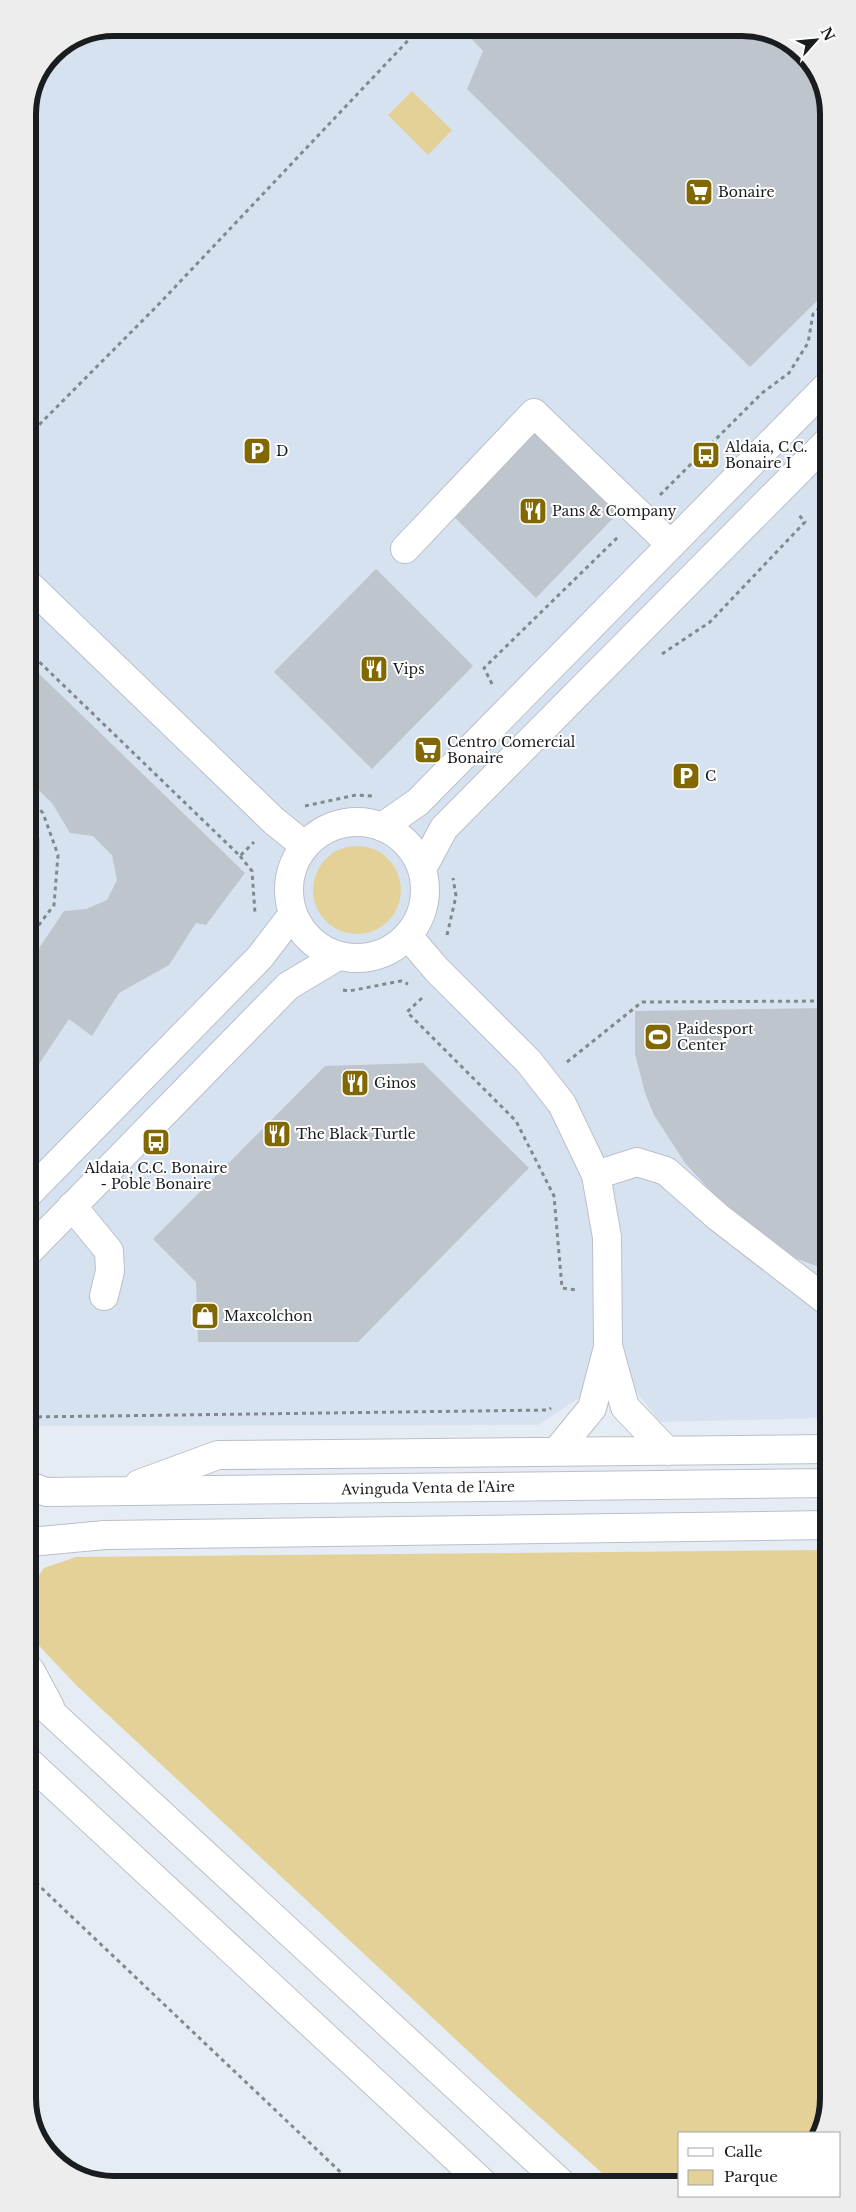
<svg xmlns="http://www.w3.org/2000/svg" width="856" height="2212" font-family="'Libre Baskerville',serif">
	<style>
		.built { fill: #d7e2f1 }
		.green { fill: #e3d197 }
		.building { fill: #bec5cc }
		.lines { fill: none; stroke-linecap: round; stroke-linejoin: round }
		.minor-casing { stroke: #bac0c8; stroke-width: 30 }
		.path { stroke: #83888d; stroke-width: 3; stroke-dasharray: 4 4; stroke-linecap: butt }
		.minor { stroke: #fff; stroke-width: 28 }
		.labels { text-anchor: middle; stroke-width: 4; stroke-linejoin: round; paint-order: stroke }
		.poi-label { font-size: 14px; fill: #1a1d1f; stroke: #fff; text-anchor: start }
		.street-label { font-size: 14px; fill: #1a1d1f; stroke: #fff }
		.rim { fill: none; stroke: #1a1d1f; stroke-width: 6 }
	</style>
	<rect width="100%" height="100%" fill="#e5ecf4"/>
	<!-- built -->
	<path class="built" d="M747,28L795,46L825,92L827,1418L660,1422L635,1390L585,1394L538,1425L30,1426L28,109L53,53L82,34Z"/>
	<!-- green -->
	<path class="green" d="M412,91L452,130L428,155L388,115Z
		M313 890a44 44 0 1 1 88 0a44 44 0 1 1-88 0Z
		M828,1550V2098L816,2133H680V2182H612L511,2091L76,1685L30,1636V1588L44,1568L76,1557Z"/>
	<!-- building -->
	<path class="building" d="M747,28L795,46L825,92L826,292L750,367L467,89L483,51L463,30Z
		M531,423L620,511L536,598L447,510Z
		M376,569L473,666L372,769L274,672Z
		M28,663L245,873L206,925L196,923L169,965L119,993L92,1036L69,1019L29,1079V963L64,911L86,909L107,900L117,880L112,855L93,836L70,833L52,803L29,781Z
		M29,829L40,839L39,901L29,915Z
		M827,1008V1270L787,1255L741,1224L685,1163L654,1115L645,1093L635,1054V1011Z
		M423,1063L529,1168L358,1342H198L196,1282L153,1239L325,1066Z"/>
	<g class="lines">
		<defs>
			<path id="minor" d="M405,549L534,413L671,545
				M28,584L274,821L305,846
				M289 890a68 68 0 1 1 136 0a68 68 0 1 1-136 0Z
				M382,827L418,802L826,387
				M422,869L444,828L826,443
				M408,936L437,970L529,1062L562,1104L596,1175L607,1237L608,1346L625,1407L667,1451
				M596,1175L637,1162L666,1171L718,1217L827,1301
				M29,1193L260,957L293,914
				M72,1206L109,1251L110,1271L104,1296
				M29,1251L288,986L338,956
				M556,1452L592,1408L608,1347
				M139,1484L218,1455L828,1449
				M30,1486L46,1492L828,1483
				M30,1542L105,1535L828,1525
				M30,1670L50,1707
				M30,1693L560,2182
				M30,1763L483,2183"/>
		</defs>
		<!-- minor casing -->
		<use href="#minor" class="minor-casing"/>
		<!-- path -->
		<path class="path" d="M28,436L158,305L417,31
			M660,495L762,393L789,373L808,343L813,314L826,302
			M28,547L36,555
			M28,651L240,856L254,842
			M662,654L710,622L805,522L798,514
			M492,684L484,668L619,536
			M29,799L43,813L58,855L54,905L29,938
			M305,806L356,795L372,796
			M240,856L252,871L255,913
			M447,935L456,896L453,878
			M343,990L349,991L401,981L408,984
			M422,998L407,1012L516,1121L554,1196L562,1288L577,1290
			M567,1062L642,1002L827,1001
			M30,1417L548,1410L551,1408
			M30,1877L352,2183"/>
		<!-- minor -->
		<use href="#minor" class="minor"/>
	</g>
	<!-- icons -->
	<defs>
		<symbol id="supermarket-square" viewBox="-11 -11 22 22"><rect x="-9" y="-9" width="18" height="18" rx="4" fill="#816800" stroke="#fff"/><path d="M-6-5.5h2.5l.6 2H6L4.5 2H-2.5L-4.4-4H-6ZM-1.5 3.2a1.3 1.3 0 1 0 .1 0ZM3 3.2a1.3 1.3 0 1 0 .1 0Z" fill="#fff"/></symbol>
		<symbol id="parking-square" viewBox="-11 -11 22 22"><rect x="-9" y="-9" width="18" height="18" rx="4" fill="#816800" stroke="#fff"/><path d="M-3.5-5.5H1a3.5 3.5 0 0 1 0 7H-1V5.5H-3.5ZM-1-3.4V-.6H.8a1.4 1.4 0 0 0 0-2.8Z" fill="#fff"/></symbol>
		<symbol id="bus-square" viewBox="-11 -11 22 22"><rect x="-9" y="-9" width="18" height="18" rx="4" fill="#816800" stroke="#fff"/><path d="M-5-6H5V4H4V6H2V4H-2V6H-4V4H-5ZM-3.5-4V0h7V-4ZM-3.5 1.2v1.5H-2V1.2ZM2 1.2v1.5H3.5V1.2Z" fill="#fff"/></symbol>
		<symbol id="restaurant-square" viewBox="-11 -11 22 22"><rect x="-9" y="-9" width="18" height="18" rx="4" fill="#816800" stroke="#fff"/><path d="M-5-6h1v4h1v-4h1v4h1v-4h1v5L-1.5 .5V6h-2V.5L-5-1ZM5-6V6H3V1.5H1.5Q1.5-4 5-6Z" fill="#fff"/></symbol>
		<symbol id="stadium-square" viewBox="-11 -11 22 22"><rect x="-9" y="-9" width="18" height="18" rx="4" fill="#816800" stroke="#fff"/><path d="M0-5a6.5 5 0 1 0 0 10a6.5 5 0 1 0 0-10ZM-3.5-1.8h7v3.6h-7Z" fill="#fff"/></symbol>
		<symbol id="shop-square" viewBox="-11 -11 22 22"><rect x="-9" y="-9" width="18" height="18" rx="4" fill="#816800" stroke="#fff"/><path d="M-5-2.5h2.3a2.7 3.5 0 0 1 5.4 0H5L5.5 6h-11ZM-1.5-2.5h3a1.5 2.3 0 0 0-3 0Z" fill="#fff"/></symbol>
	</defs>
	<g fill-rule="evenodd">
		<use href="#supermarket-square" x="683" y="176" width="32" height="32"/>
		<use href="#parking-square" x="241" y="435" width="32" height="32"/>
		<use href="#bus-square" x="690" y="439" width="32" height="32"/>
		<use href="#restaurant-square" x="517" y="495" width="32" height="32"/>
		<use href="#restaurant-square" x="358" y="653" width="32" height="32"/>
		<use href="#supermarket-square" x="412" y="734" width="32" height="32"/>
		<use href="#parking-square" x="670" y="760" width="32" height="32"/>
		<use href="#stadium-square" x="642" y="1021" width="32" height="32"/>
		<use href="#restaurant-square" x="339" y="1067" width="32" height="32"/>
		<use href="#restaurant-square" x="261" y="1118" width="32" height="32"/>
		<use href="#bus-square" x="140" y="1126" width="32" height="32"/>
		<use href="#shop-square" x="189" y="1300" width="32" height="32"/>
	</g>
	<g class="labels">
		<!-- poi labels -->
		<g class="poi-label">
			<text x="718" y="197">Bonaire</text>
			<text x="725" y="452">Aldaia, C.C.<tspan x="725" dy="16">Bonaire I</tspan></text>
			<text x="276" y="456">D</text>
			<text x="552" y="516">Pans &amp; Company</text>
			<text x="393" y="674">Vips</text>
			<text x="447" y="747">Centro Comercial<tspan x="447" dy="16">Bonaire</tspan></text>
			<text x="705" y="781">C</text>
			<text x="677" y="1034">Paidesport<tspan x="677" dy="16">Center</tspan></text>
			<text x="374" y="1088">Ginos</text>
			<text x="296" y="1139">The Black Turtle</text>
			<text x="156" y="1173" text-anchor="middle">Aldaia, C.C. Bonaire<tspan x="156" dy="16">- Poble Bonaire</tspan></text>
			<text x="224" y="1321">Maxcolchon</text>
		</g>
		<!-- street labels -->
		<g class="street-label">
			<text transform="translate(428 1488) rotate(-1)" y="5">Avinguda Venta de l'Aire</text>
		</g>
	</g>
	<!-- crop -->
	<path d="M0 0H856V2212H0ZM114 36H742A78 78 0 0 1 820 114V2098A78 78 0 0 1 742 2176H114A78 78 0 0 1 36 2098V114A78 78 0 0 1 114 36Z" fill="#ededed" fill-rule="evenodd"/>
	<path class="rim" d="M114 36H742A78 78 0 0 1 820 114V2098A78 78 0 0 1 742 2176H114A78 78 0 0 1 36 2098V114A78 78 0 0 1 114 36Z"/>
	<!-- legend -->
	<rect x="678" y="2132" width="162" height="65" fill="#ffffff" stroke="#a3a5a5"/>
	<rect x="688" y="2148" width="25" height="8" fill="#ffffff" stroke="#a3a5a5"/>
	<text x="724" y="2157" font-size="15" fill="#1a1d1f">Calle</text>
	<rect x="688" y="2170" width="25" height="15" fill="#e3d197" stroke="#a3a5a5"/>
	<text x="724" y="2182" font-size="15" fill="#1a1d1f">Parque</text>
	<!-- north arrow -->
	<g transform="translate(816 40) rotate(63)" stroke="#ffffff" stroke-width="4" paint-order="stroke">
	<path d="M0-4L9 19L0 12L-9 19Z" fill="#1a1d1f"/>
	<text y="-8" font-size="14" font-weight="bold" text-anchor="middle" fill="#1a1d1f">N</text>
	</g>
</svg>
